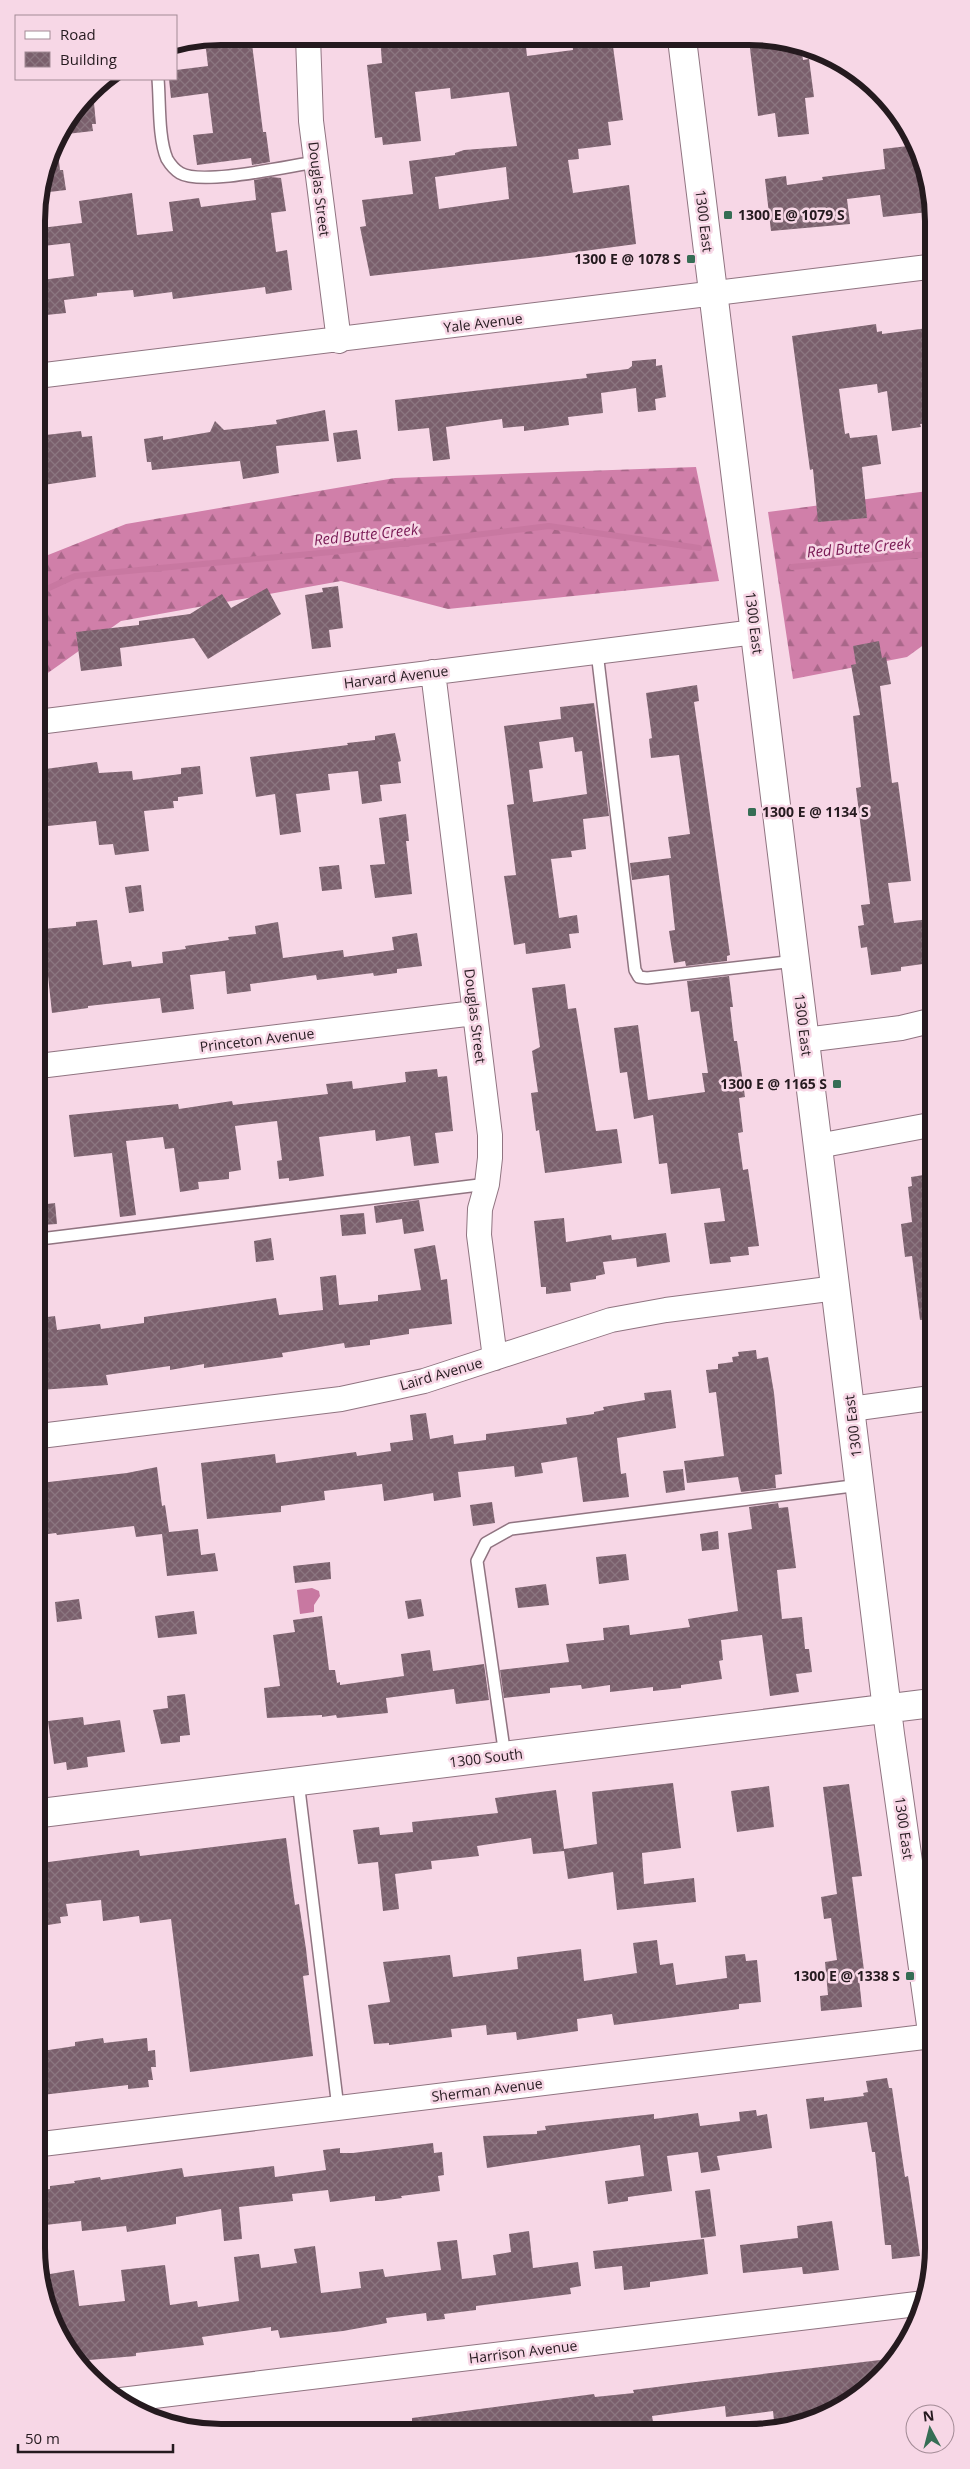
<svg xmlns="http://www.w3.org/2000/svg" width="970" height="2469" font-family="'Open Sans',sans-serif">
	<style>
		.forest { fill: url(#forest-firs) }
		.water { fill: #c878a1 }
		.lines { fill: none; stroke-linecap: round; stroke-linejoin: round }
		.stream { stroke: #c878a1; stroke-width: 6 }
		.building { fill: url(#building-cross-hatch); fill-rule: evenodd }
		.lane-casing { stroke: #907481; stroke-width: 14 }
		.street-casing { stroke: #907481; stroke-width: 26 }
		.secondary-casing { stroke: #907481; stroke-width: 30 }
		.lane { stroke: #fff; stroke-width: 11 }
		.street { stroke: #fff; stroke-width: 24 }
		.secondary { stroke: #fff; stroke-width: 28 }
		.poi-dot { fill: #366e55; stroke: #f7d7e6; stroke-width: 2 }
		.labels { text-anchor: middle; stroke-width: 5; stroke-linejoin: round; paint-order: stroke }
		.street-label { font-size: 14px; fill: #251a1f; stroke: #f7d7e6 }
		.poi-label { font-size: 14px; font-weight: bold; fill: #251a1f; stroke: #f7d7e6; text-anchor: end }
		.water-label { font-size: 15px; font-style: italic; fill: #781853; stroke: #f7d7e6 }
		.rim { fill: none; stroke: #251a1f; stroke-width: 6 }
	</style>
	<defs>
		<pattern id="forest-firs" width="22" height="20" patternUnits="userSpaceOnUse" patternTransform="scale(1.25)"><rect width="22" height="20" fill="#d07fa9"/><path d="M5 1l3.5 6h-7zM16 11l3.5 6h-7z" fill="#a96789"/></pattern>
		<pattern id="building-cross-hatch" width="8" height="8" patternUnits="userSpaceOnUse" patternTransform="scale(1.25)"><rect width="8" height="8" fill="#7a5f6c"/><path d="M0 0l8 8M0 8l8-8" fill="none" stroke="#8b7680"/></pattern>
	</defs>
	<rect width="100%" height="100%" fill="#f7d7e6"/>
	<!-- forest -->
	<path class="forest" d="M696,467L719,581L448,609L341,581L121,621L38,680V559L126,524L395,478Z
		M928,491L929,641L907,657L793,679L768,512Z"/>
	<!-- water -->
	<path class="water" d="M312,1588L319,1591L320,1596L314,1605V1612L300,1614L297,1590Z"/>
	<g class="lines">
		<!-- stream -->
		<path class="stream" d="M792,567L929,554
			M38,593L75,576L342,551L549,526L699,548"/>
	</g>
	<!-- building -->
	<path class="building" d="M380,37L525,38L527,56L573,50L572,38L612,39L623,120L608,122L611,145L578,149L579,159L568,160L573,193L629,185L636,244L547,256L370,276L360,227L366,226L362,200L413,194L409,161L455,155V153L464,150L517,146L509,92L451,99L450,88L415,92L421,141L383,145L382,137L375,138L367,65L382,63ZM506,167L509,199L439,209L435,177Z
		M749,40H785L801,45L803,60L809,59L814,97L805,98L809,134L778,137L775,113L758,116Z
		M252,44L263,132H266L270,162L252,165L251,158L197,165L193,135L213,133L208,93L171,98L169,79H176V70L208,66L206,49Z
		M94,103L96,124H92L93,131L58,135L82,105Z
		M56,138L60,170H63L66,190L41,193Z
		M916,145L928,173V212L883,217L880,195L847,199L850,224L771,231L765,179L786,176L787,185L823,180L822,177L885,169L883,149Z
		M271,177L281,178L286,211L271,213L276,252L287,250L292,290L266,294L265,287L173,299L172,292L134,297L133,290L97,293V296L64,300L66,313L46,315L41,280L74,276L70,243L43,246L41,228L82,223L79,201L132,193L137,235L173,231L169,202L199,198L201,207L256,200L254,180Z
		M876,324L877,332L882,331V334L928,328V423L920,424L921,427L892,431L887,391L878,393L877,384L839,389L845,434L849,433L850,438L877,435L881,464L862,467L867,518L818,522L813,469L810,470L792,336Z
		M656,359V366L662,365L666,397L655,399L656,410L638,412L636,388L601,393L603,413L568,417L569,425L524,431V426L503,428L502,419L446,427L450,459L433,461L429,428L398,431L395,400L587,378L586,374L628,369L632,366V361Z
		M325,410L329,441L276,446L279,473L243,479L240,461L152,470L151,462H147L144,439L163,436V440L210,432L215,421L224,430L277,424L276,420Z
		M357,430L361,459L337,462L333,433Z
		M81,431L82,437L92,436L96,477L37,486V436Z
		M338,586L343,628L329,630L331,647L312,649L305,595L323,592L322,588Z
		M267,588L281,614L208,659L194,638L120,648L122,666L81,671L76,632L139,625V621L190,614L222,594L231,608Z
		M879,641L882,658L886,657L891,684L880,686L892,783L898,782L911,881L888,883L894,923L930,919V963L901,967V971L871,975L867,947L861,948L858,926L864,925L861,905L870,904L856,788L861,787L853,716L860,715L851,665L856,664L853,646Z
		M697,685L699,701L694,702L730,955L727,956V961L686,966L685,961L674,963L669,931L675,930L669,875L632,880L630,863L671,858L668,837L690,834L679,755L651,758L649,739L652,738L646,693Z
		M594,703L609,816L583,819L586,849L571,851L572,857L551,859L559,918L577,915L579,933L569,934L571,948L526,954L525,943L514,945L504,876L516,875L507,805L514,804L504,726L561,719L560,707ZM573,737L575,752L582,751L587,794L533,802L529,770L543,768L539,742Z
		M395,733L401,761L398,762L401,783L380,785L382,801L362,804L358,771L328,774L330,790L296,794L301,832L280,835L275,794L256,797L250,757L348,745L347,743L375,740V736Z
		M97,762L99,773L132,771L133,780L181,774V768L200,766L203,794L178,797V801H173L174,808L144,811L149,851L115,855L113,844L99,845L96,821L38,827V770Z
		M406,814L409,841H406L412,894L375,898L370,865L385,864L379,818Z
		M339,865L342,889L322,891L319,867Z
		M141,885L144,911L129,913L125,887Z
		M97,920L103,965L131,961L132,967L163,963L162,952L186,949L185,946L229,940L228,937L256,934L255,926L278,922L283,958L343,950L344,957L394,950L392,937L417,933L422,966L397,969V973L374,976L373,973L317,980L316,975L250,984L251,991L227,994L225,971L190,975L194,1009L162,1013L160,998L88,1006V1008L52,1013L43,929L76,926V922Z
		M729,976L733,1007H730L734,1041H737L745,1097L739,1098L743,1132L738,1133L743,1170L748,1169L759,1246L748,1247L749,1255L730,1257L731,1262L710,1264L704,1223L725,1221L720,1188L671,1194L667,1163L659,1164L653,1115L634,1119L627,1072L620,1073L614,1028L638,1025L648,1100L705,1092L702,1073H708L699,1011L691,1012L687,981Z
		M565,984L568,1009L576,1008L596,1131L617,1129L622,1163L545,1173L539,1130L536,1131L531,1093L538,1092L532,1051L540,1047L532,988Z
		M437,1069L438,1077L447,1076L453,1131L435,1133L439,1163L414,1166L410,1136L376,1141L375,1130L319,1137L324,1176L289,1181V1178L279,1179L277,1161L282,1160L277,1121L235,1126L241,1170L229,1172V1179L198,1182L199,1189L180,1192L174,1148L165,1149L163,1137L126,1141L136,1215L120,1217L112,1153L74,1157L69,1115L178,1104L179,1109L232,1101L233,1105L328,1094L326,1084L352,1081L353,1089L406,1082L405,1072Z
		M930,1174L931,1319L920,1320L912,1256L905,1257L901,1224L912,1222L908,1187L912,1186L911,1177Z
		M419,1200L424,1231L404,1234L402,1219L376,1223L374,1206Z
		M55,1203L57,1224L40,1225L39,1205Z
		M364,1213L366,1234L342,1236L340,1215Z
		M564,1218L566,1242L611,1235L612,1240L666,1233L670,1262L637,1267L636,1258L603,1262L605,1274L596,1276V1279L570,1283L571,1291L546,1294V1287H541L534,1221Z
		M271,1238L274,1260L256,1262L254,1241Z
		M435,1245L441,1280L447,1279L452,1324L409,1329V1334L370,1340V1345L345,1348L344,1343L282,1353L283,1357L204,1368V1364L170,1370V1366L106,1375L108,1385L40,1390V1318L55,1316L57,1330L100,1324L101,1329L144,1323V1317L276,1298L279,1315L323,1310L320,1277L336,1275L339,1305L378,1301V1295L421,1290L414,1249Z
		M756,1350L757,1359L768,1357L774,1393L782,1474L775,1475L776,1488L741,1492L738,1477L687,1483L684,1461L724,1456L716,1392L709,1393L706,1370L718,1369V1364L733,1362L732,1357L739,1356L738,1352Z
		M671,1390L676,1428L617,1438L621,1474L626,1473L629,1497L583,1502L577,1457L541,1463L543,1473L515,1477L514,1466L458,1472L461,1497L434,1501L433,1493L384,1501L382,1484L324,1491L325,1500L281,1506V1512L207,1519L201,1463L275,1454L276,1463L356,1452L357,1456L391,1451L390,1443L413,1440L410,1415L426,1413L430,1439L453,1435L454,1444L486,1440V1434L567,1424L566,1418L594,1414V1412L604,1410L603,1407L645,1400L644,1393Z
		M157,1467L162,1506L165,1505L169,1532L198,1529L201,1555L215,1553L218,1571L167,1576L162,1534L136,1537L134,1526L57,1535L56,1533L40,1535V1483L127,1473Z
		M683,1469L685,1490L666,1493L663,1471Z
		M492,1502L495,1523L473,1526L470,1505Z
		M778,1503L779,1508L788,1507L796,1568L777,1570L782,1619L802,1617L805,1649H809L812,1672L796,1674L799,1692L770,1696L762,1635L721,1640L723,1660L719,1661L722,1679L681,1685V1688L653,1691V1687L610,1692V1685L582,1689L581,1685L550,1688V1693L504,1698L500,1670L569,1662L566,1644L604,1640L603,1628L629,1625L630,1635L690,1627L688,1619L738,1611L728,1533L752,1529L749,1507Z
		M718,1531L719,1549L702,1551L700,1534Z
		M626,1554L629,1580L599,1584L596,1557Z
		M330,1562L331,1579L295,1583L293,1566Z
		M546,1584L549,1605L518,1608L515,1588Z
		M79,1599L82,1619L57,1622L55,1602Z
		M421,1599L424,1616L408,1619L405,1601Z
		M194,1611L197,1634L158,1638L155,1616Z
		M322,1616L329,1670H335L337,1683L340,1682V1685L404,1676L401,1654L430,1650L433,1671L484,1664L489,1700L456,1704L454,1689L386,1698L388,1713L337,1718L336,1715L322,1717V1715L267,1718L264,1688L280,1686L273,1635L295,1632L293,1620Z
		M185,1694L190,1735L180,1736V1742L161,1744L153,1710L168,1708L167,1696Z
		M83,1717L84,1725L120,1720L125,1752L87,1757L88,1767L67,1770L66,1762L54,1764L48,1721Z
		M673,1783L681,1848L642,1853L644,1884L694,1878L696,1902L617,1910L613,1872L568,1879L564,1851L533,1854L531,1838L477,1846L479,1856L431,1861L432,1869L395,1874L399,1909L383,1911L378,1862L358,1864L353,1830L379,1827L380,1835L413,1832L412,1822L498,1813L495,1798L556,1790L564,1849L597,1844L592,1792Z
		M849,1784L862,1876L852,1877L865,1978L859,1979L862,2007L821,2011L820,1996L828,1995L825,1962L837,1960L831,1918L824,1919L821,1897L837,1894L823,1787Z
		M769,1786L774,1827L737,1832L731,1791Z
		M286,1838L295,1905L299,1904L306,1949L309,1975L303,1976L313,2056L190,2072L171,1919L140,1923L139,1916L103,1921L101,1900L66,1904L68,1916L60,1917L61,1923L41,1926V1863L139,1850L140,1856Z
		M657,1940L660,1965L673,1963L676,1985L727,1978L725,1956L745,1954L746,1961L757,1960L761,2002L739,2004V2009L614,2025L612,2014L577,2019L578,2031L517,2040L516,2032L487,2035L486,2025L451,2029L452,2037L389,2045V2043L374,2044L368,2005L390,2002L383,1962L450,1955L453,1977L518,1969L517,1957L581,1949L584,1981L637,1973L633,1943Z
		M103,2038L104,2043L147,2038L148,2051L155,2050L156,2067H151L153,2080H148L149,2087L128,2089V2085L42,2095V2051L75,2046V2042Z
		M887,2078L889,2088H892L905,2177L908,2176L920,2256L892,2259L891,2245H885L875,2152H872L867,2122L810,2129L806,2099L824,2097V2101L864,2096L863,2093L868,2092L866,2081Z
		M756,2110L757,2116L767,2114L772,2148L717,2156L720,2170L701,2173L698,2152L667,2156L672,2191L628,2197V2201L608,2204L605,2181L644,2176L640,2145L487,2168L483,2136L537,2134V2131L546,2130L545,2126L654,2114V2119L698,2113L700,2126L740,2121L739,2112Z
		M433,2143L434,2153L442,2152L444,2175L438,2176L440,2191L401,2196L402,2198L381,2201H375V2196L330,2202L328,2190L292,2194L293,2201L239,2207L242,2239L224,2241L221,2209L176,2217V2224L127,2232L126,2226L82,2231L81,2221L45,2225L42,2190L50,2189V2186L75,2183L74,2181L100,2177L101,2180L182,2168L184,2177L274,2166L275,2177L326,2170L323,2150L340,2148V2153H353Z
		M710,2189L716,2236L701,2238L695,2191Z
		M832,2221L839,2270L806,2274H803L802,2267L743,2273L740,2245L798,2238L797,2226Z
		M529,2231L533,2268L578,2262L581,2286L570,2288L571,2294L476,2306V2310L444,2314L445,2319L427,2321L426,2313L386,2318L387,2323L343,2331L280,2338L278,2330L271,2331V2327L202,2337L204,2345L136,2353V2356L77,2361L61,2340L53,2321L55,2320L50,2274L74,2270L79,2306L125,2301L121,2270L165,2265L170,2305L197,2301L198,2307L239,2301L234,2257L259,2254L261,2268L297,2263L294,2249L315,2246L321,2293L361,2288L359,2272L383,2269L385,2277L441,2270L437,2242L457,2240L462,2279L496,2275L493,2255L511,2252L509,2234Z
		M704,2239L708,2274L650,2282V2287L624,2290L622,2266L595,2269L593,2251Z
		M897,2358L851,2402L822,2415L774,2421L773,2411L726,2417L725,2406L652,2416L653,2422L605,2427L412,2428V2418L594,2394L595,2397L634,2393L633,2390L696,2382Z"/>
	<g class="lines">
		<defs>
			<path id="lane" d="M158,79C160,101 158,138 167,159C170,164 175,170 180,173C202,186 288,166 316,162
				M597,652L635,970L639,977L647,978L795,961
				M40,1239L487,1184
				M505,1756L477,1561L486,1543L511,1529L860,1485
				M298,1781L338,2108"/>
			<path id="street" d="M308,37L311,121L339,341
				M37,376L928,267
				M433,672L490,1135V1158L487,1184L480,1209L479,1235L495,1358
				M38,722L755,632
				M805,1040L901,1028L930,1021
				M39,1066L474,1013
				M818,1146L930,1125
				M851,1409L931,1398
				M40,1436L341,1399L424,1381L611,1320L666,1310L836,1288
				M42,2144L932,2036
				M121,2400L925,2303"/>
			<path id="secondary" d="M682,39L890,1734L933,2039
				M41,1813L932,1703"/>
		</defs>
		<!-- lane casing -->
		<use href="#lane" class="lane-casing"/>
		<!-- street casing -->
		<use href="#street" class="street-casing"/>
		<!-- secondary casing -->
		<use href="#secondary" class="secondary-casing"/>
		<!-- lane -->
		<use href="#lane" class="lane"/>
		<!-- street -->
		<use href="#street" class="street"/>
		<!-- secondary -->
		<use href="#secondary" class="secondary"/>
	</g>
	<!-- markers -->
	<g class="poi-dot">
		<rect x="723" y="210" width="10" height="10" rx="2.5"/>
		<rect x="686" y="254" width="10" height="10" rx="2.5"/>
		<rect x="747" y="807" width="10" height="10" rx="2.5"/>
		<rect x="832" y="1079" width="10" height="10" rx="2.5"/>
		<rect x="905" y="1971" width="10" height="10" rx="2.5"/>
	</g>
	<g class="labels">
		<!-- street labels -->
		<g class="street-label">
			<text transform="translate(319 189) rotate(83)" y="5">Douglas Street</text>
			<text transform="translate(704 221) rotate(83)" y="5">1300 East</text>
			<text transform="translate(483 323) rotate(-7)" y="5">Yale Avenue</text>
			<text transform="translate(754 623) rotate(83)" y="5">1300 East</text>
			<text transform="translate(396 677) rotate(-7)" y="5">Harvard Avenue</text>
			<text transform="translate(475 1016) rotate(83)" y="5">Douglas Street</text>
			<text transform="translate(803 1025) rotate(83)" y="5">1300 East</text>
			<text transform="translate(257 1040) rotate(-7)" y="5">Princeton Avenue</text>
			<text transform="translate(441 1374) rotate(-16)" y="5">Laird Avenue</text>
			<text transform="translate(853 1426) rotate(-97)" y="5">1300 East</text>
			<text transform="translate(486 1758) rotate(-7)" y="5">1300 South</text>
			<text transform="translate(904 1828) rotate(82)" y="5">1300 East</text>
			<text transform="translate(487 2090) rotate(-7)" y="5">Sherman Avenue</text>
			<text transform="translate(523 2352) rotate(-7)" y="5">Harrison Avenue</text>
		</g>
		<!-- poi labels -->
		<g class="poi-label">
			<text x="738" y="220" text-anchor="start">1300 E @ 1079 S</text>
			<text x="681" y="264">1300 E @ 1078 S</text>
			<text x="762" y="817" text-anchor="start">1300 E @ 1134 S</text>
			<text x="827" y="1089">1300 E @ 1165 S</text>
			<text x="900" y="1981">1300 E @ 1338 S</text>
		</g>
		<!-- water labels -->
		<g class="water-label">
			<text transform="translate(366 535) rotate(-6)" y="5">Red Butte Creek</text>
			<text transform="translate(859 548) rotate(-5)" y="5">Red Butte Creek</text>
		</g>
	</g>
	<!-- crop -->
	<path d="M0 0H970V2469H0ZM221 45H749A176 176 0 0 1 925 221V2248A176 176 0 0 1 749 2424H221A176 176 0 0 1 45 2248V221A176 176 0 0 1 221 45Z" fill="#f7d7e6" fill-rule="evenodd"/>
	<path class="rim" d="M221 45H749A176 176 0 0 1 925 221V2248A176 176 0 0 1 749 2424H221A176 176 0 0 1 45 2248V221A176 176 0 0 1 221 45Z"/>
	<!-- legend -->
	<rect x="15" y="15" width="162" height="65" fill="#f7d7e6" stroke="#a38b96"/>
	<rect x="25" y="31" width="25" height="8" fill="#ffffff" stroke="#a38b96"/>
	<text x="60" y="40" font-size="15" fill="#251a1f">Road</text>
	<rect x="25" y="52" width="25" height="15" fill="url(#building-cross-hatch)" stroke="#a38b96"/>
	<text x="60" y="65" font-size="15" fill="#251a1f">Building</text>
	<!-- north arrow -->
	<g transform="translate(930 2429) rotate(353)"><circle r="24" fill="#f7d7e6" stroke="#a38b96"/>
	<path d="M0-4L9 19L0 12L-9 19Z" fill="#366e55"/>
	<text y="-8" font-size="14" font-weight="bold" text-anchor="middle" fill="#251a1f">N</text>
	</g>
	<!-- scale -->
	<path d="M18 2444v8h155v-8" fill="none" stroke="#251a1f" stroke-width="2.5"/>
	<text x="25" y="2444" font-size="15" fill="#251a1f" stroke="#f7d7e6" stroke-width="4" paint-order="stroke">50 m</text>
</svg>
